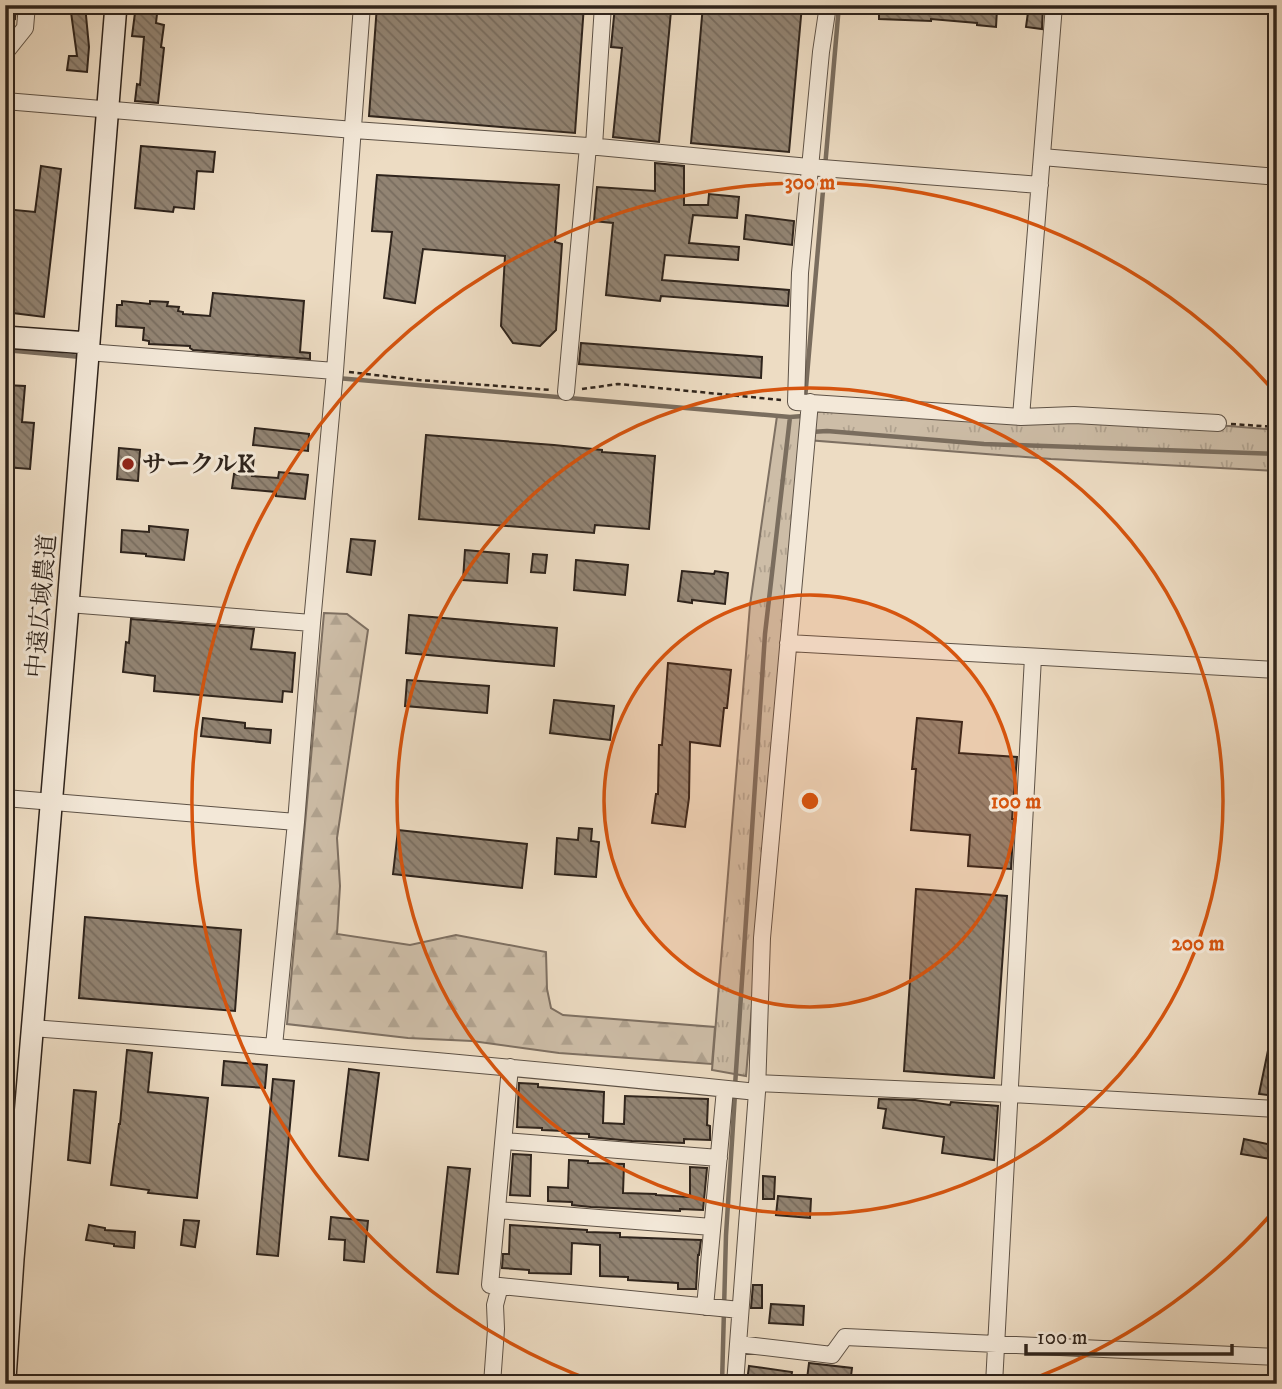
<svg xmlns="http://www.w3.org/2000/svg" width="1282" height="1389" font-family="'IM FELL DW Pica','Noto Serif JP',serif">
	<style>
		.grass { fill: url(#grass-tufts); stroke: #7e7062; stroke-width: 2 }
		.forest { fill: url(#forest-firs); stroke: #7e7062; stroke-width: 2 }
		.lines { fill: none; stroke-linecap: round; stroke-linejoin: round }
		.stream { stroke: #7a6d5e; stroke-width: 4.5 }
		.building { fill: url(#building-back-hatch); stroke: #2f241c; stroke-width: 2 }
		.street-casing { stroke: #5e5246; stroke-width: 18 }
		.secondary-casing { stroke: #2f241c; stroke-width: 24 }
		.path { stroke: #2f241c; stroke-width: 2.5; stroke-dasharray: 5 3.5; stroke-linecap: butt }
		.street { stroke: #f3e8d8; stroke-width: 16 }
		.secondary { stroke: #f3e8d8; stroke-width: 21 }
		.ring { fill: none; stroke: #d6540e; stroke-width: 3.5 }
		.poi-dot { fill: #8f2418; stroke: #f3e8d8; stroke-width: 2.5 }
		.labels { text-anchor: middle; stroke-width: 6; stroke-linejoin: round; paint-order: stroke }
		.poi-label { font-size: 24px; font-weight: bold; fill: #2f241c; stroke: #f3e8d8; text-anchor: start }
		.street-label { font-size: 24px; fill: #2f241c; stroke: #f3e8d8 }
		.centre { fill: #d6540e; stroke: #f3e8d8; stroke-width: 3.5 }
		.ring-label { font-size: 21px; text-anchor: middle; font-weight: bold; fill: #d6540e; stroke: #f3e8d8; stroke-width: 6; stroke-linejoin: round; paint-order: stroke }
	</style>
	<defs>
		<pattern id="grass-tufts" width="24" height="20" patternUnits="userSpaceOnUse" patternTransform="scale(1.75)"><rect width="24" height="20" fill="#cdbda7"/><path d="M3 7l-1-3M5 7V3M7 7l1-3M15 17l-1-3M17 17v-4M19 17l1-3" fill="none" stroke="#b0a28f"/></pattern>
		<pattern id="forest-firs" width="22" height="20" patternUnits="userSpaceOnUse" patternTransform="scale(1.75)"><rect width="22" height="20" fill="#cdbda7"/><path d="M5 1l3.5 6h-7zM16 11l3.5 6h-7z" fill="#b0a28f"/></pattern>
		<pattern id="building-back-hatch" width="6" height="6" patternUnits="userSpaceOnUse" patternTransform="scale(1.75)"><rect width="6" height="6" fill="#928473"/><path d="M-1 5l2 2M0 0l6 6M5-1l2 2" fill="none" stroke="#786c5e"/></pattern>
	</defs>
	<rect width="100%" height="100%" fill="#eddcc3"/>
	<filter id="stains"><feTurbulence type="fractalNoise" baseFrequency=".00286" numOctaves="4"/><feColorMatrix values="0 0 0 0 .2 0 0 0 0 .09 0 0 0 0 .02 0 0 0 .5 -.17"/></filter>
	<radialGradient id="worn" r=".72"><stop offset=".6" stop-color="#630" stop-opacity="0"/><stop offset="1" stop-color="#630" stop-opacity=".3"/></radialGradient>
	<!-- grass -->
	<path class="grass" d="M810,406L1130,418L1277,430V471L1051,459L807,440Z
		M777,416H803L746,1076L712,1070L750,605Z"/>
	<!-- forest -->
	<path class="forest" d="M324,613L347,614L368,630L337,838L340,886L337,934L410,945L456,935L546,952L547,989L551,1008L563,1015L715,1027L712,1064L559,1053L472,1041L408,1038L287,1024Z"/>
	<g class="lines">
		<!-- stream -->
		<path class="stream" d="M5,350L81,357
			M337,378L790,417L803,416
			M805,399L839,5
			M810,430L811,432L827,431L984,444L1277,454
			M735,1086L765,634L790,417
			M722,1384L726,1235L735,1094"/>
	</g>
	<!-- building -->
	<path class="building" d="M5,5H16L15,19L5,16Z
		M70,5H85L89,47L87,72L67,70L69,56H77Z
		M136,5H158L156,23L164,25L161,47L164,48L158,103L135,101L137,84L140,85L144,37L132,36Z
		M377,5H584L575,133L369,116Z
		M703,5H802L789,152L691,143Z
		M879,5H969L997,9L996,27L977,25V23L931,19V21L879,19Z
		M1029,5H1043L1042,29L1026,27Z
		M615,6L671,11L659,142L613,137L622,48L611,47Z
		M141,146L215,152L213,172L197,171L194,209L174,207L173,212L135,208Z
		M655,163L684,166V205H708L709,194L739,197L737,218L693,215L689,243L739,247L738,260L665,255L662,280L789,290L788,306L661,296L660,301L606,295L613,223L594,221L597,187L655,191Z
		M41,166L61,169L44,317L5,312V209L35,212Z
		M377,175L559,185L555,242L562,244L556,330L540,346L513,343L501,326L505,256L423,249L415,303L384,298L392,232L372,231Z
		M746,215L794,221L792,245L744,239Z
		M213,293L304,301L300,352L310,353V359L193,350L190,348V346L149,344V341L143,340L144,328L116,326L117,305H122V301L150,304V301L168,302L167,306L179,307L178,311L183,312V314L210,316Z
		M581,343L762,357L761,378L579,364Z
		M5,385L25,386L22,422L34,423L30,469L5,467Z
		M255,428L309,434L308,451L253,445Z
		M426,435L554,445L602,450V452L655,456L649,529L595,525L594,533L419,519Z
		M119,448L140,450L138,481L117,479Z
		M241,454L254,455L252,476L278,478L279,472L308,475L305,499L276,496V492L232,488L234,474L239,475Z
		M149,526L188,530L184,560L146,556V554L121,552L122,530L149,532Z
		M351,539L375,541L371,575L347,572Z
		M465,550L509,554L507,583L463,580Z
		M533,554L547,555L545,573L531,572Z
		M576,560L628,565L625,595L574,590Z
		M682,571L714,574L715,571L728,573L725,604L692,600V603L678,601Z
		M409,615L557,628L554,666L406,653Z
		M131,619L254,629L251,649L295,653L292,692L283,691L282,702L154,691L155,676L123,672L126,642L129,643Z
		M668,663L731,670L727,708H724L720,746L690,742L689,798L685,827L652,823L656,794H658L659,745H662Z
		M407,680L489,686L487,713L405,706Z
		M554,700L614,706L610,740L550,733Z
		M203,718L245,723V728L271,730L270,743L201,736Z
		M917,718L962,722L959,753L1017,757L1012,819H1014L1011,869L968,866L970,835L911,830L916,769H912Z
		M579,828L592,829L591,841L599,842L596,877L555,874L557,838L578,840Z
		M398,830L527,844L522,888L393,874Z
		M916,889L1007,896L994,1078L904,1071Z
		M85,917L241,930L235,1011L79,998Z
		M1271,1036H1277V1096L1259,1094Z
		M127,1050L152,1053L148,1092L208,1098L197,1198L148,1193L149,1190L111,1185L119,1124H120Z
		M224,1061L267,1065L265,1088L222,1085Z
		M349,1069L379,1073L368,1160L339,1156Z
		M273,1079L294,1081L278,1256L257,1254Z
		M519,1083L538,1084V1087L604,1092L603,1123L624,1124L625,1096L708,1099L707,1125L710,1126V1140L684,1139V1143L632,1141L589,1137V1134L563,1133L564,1131L542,1130V1128L517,1127Z
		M74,1090L96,1092L90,1163L68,1160Z
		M879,1099L915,1100L950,1105L951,1102L998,1106L994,1160L942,1153L944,1137L883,1128L886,1109L878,1108Z
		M1244,1139L1277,1146V1160L1241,1154Z
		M513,1154L531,1155L530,1196L510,1195Z
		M569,1160L588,1161V1163L624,1164L623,1193L656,1194V1195L689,1197L690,1195V1167L707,1168L703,1210L680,1209V1211L591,1207L572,1205V1202L548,1201V1187L568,1188Z
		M448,1167L470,1169L458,1274L437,1272Z
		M763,1176L775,1177L774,1199H763Z
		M778,1196L811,1199L810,1218L776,1215Z
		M331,1217L368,1221L364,1262L344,1260L345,1240L329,1239Z
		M184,1220L199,1221L195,1247L181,1245Z
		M89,1225L105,1228V1230L135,1232L134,1248L114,1246V1244L86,1240Z
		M510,1225L587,1230V1232L620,1233V1237L701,1240L699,1255H698L696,1289H678V1283L628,1280V1277L600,1276V1245L572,1243L571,1274L529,1273V1270L502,1268L503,1254H509Z
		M753,1285H762V1308H751Z
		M771,1304L804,1306L803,1325L769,1323Z
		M809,1363L852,1368L850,1384L807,1379Z
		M749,1366L792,1372L790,1384L747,1382Z"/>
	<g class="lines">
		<defs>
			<path id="street" d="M828,5L821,52L800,273L796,402L1021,417L1074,415L1218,423
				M5,53L25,28L27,5
				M5,101L354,130L588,146
				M594,146L603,5
				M1042,157L1277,177
				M87,352L335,371
				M566,392L588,146L809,167L1040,185
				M1021,417L1054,5
				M68,604L312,623
				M788,643L1277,670
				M5,798L296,822
				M32,1028C274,1046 516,1067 757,1092
				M274,1046L296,822L312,623L335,371L362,5
				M510,1067L490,1285L740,1310
				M757,1083L1010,1094L1277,1109
				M504,1141L719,1158
				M497,1210L712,1227
				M705,1307L725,1089
				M738,1344L832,1355L845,1337L1277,1357
				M492,1384L496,1329L495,1305L500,1286
				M735,1384L757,1092L762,938L810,402
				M994,1384L1033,657"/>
			<path id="secondary" d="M5,337L88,343
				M5,1379L13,1259L68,604L116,5"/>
		</defs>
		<!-- street casing -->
		<use href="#street" class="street-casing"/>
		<!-- secondary casing -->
		<use href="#secondary" class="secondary-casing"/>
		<!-- path -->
		<path class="path" d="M349,372L419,380L551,390
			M582,389L618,384L781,400
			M1231,424L1277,427"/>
		<!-- street -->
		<use href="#street" class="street"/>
		<!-- secondary -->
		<use href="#secondary" class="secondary"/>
	</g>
	<!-- distance rings -->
	<circle cx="810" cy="801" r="206" fill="#d6540e" fill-opacity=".12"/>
	<g class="ring">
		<circle cx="810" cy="801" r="206"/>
		<circle cx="810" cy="801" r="413"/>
		<path d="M1274 1211A619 619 0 0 1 1022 1383M598 1383A619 619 0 1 1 1274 391"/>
	</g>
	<!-- markers -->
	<circle class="poi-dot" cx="128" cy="464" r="7"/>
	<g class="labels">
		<!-- poi labels -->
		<g class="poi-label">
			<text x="142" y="472">サークルK</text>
		</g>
		<!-- street labels -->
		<g class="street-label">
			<text transform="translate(41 606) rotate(-85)" y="8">中遠広域農道</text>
		</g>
	</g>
	<circle cx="810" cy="801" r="10" class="centre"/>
	<g class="ring-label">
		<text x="810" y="189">300 m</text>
		<text x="1016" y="808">100 m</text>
		<text x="1198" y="950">200 m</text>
	</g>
	<!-- margin -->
	<rect width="1282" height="1389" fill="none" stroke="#eddcc3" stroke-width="28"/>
	<rect x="7" y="7" width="1268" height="1375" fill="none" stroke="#2f241c" stroke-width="3.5"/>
	<rect x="14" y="14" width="1254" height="1361" fill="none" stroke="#2f241c" stroke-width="2"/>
	<!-- scale -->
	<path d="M1026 1344v10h206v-10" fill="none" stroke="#2f241c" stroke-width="3.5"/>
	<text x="1037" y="1344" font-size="21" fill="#2f241c" stroke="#f3e8d8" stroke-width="5" paint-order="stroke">100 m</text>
	<rect width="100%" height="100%" filter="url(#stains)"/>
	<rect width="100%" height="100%" fill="url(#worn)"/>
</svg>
